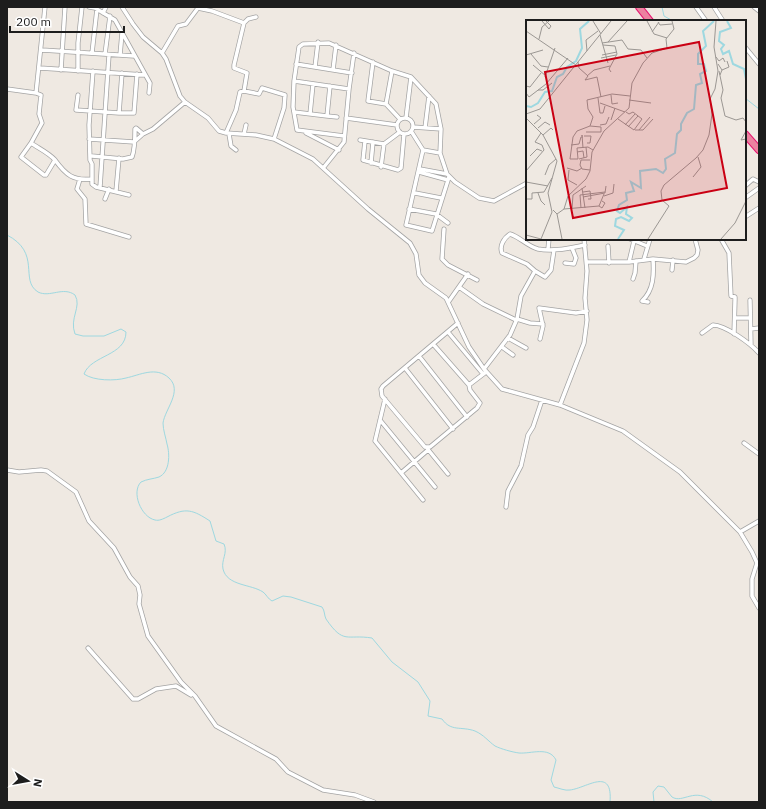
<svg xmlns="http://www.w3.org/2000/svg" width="766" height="809" font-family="'IBM Plex Sans',sans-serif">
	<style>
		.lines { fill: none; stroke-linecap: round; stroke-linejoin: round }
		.stream { stroke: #9ed8e0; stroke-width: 1 }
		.street-casing { stroke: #a4a4a4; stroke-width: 5 }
		.highway-casing { stroke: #e61671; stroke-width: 8 }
		.street { stroke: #fff; stroke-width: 3.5 }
		.highway { stroke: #ed82a0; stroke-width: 6 }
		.inset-river { fill: none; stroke: #9ed8e0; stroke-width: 2 }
		.inset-road { fill: none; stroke: #9b9793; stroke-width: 1 }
		.view { fill: #ca0013; fill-opacity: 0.15; stroke: #ca0013; stroke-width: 2 }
		.inset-edge { fill: none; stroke: #1d1d1d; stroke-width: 2 }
	</style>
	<rect width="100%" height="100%" fill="#efe9e2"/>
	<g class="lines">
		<!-- stream -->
		<path class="stream" d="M662,7L664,16L673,21
			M745,98L759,109
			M7,235C42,253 19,280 38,292C50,298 63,286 75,295C82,307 69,318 75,334L83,336H104L121,329L126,332C126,356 91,355 84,374C94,381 115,381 126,378C140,375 156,366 169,378C183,391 165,409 163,423C163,430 166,438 167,444C170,454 170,472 159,477C153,479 147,479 141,482C131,492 141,517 155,520C159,521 163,519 167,517C186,507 193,510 210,521L216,541L224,544C228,553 221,560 223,569C227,586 251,584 263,592C266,594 268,599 272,601L283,596L291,597L322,607C325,611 324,615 326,619C344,645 346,634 372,638L392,662L418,682L430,701L428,716L442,719C451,732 461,726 475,731C484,735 488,741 495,746C501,749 512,752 519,753C531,754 549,746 556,760L551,780L554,787C559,788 565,791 570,790C587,788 613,766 610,802
			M654,802L653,792L658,786L664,787C667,790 669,794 672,797C683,804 695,786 713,802"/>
		<defs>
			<path id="street" d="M45,7L36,93L41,95L39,114L42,123L31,143C38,148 49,153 55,160C66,175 73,181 92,179
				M89,7L95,8L115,20L150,83L149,93
				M122,7L133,24L143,37L162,53L166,59L180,96L185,102L208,118L219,131L226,133L256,135L274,139L313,159L368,209L410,243L416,254L419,275L425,283L446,298L469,347L484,369L502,389L560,405L623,431L680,472L740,532L752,552L757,563L752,579V596L759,608
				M696,7L706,21
				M714,7L723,21
				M754,7L759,11
				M103,13L106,7
				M745,47L759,64
				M42,50L134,56
				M92,53L97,9
				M162,53L178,26L186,24L198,8L212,11L244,23
				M105,54L110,16
				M120,55L122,33
				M373,62L368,101L386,104L400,119
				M296,64L352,73
				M315,67L318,42
				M40,68L145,75
				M61,70L65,7
				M333,70L336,45
				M78,71V43L82,7
				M93,71L89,125L90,160L92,164V184L96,187L129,195
				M294,81L293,107L297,130L344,136
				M7,89L36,93
				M349,89L354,53
				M244,91L247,73L234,68V65L244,23L248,19L256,17
				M78,95L76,110L119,113L122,73
				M386,104L392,71
				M294,112L327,116L330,86
				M119,113H134L137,74
				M310,114L313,84
				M327,116L337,117
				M397 126a8 8 0 1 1 16 0a8 8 0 1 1-16 0Z
				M346,118L397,125
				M406,118L411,77
				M413,127L441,129
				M425,128L429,96
				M411,131L423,150L440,153
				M226,133L236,110L240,92L244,91L259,94L262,88L285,95L284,108L274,139
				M306,133L339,150
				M143,134L153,129L185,102
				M229,134L231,146L236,150
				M244,134L246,125
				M89,139L134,142L143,134L136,128L135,129C135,138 135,149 132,157L123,159L92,156
				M360,140L384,144L400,132
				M365,141L363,160L398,170L401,168L404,134
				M31,143L21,157L44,175H46L55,160
				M423,150L406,225L432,231L449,177
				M371,163L373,142
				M324,167L344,142L349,89L294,81L299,47L303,44L329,43L392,71L411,77L436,104L441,129L440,153L447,174L455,182L479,198L494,201L527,183
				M381,167L384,144
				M420,169L447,174
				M419,172L448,180
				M80,179L77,189L85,199L86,224L129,237
				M745,186L753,179L759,182
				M100,187L109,55
				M116,191L119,158
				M415,193L441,198
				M745,198L759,188
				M105,199L109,189
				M409,209L436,214L448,223
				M745,217L759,208
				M444,229L442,259L448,265L477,280
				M630,239L647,246
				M721,239L729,253L731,296L735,297V300L734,334
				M608,246L609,263
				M548,249L549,239
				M644,259L650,239
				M587,262H629L653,259L686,262L694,258L697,255L698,250L695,239
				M629,262L634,241
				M565,263L574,264L576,258L572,248
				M672,270L673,260
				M535,271L527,264L502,253C499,246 504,238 510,234C520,237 527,246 538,249C553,252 569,248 585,245
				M633,279L635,273L636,261
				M459,287L483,304L516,320
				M750,300L751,345
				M449,301L468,274
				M648,302L642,301C654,290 654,274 653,259
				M735,318H750
				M517,319L530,323L543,324
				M458,323L383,386L381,389L382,396L425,447H430L477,408L480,403L470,390L469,385L486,372
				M751,329L759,328
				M448,332L483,374
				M702,333L713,325C725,325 750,343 759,353
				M508,338L526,348
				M540,339L543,326L539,308L576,313L587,311
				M433,344L469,385
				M502,347L513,355
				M419,356L467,417
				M405,368L453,429
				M484,369L510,335L517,319L521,296L535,271L545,277L551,270L554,250
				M385,399L375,441L423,500
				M560,405L584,343L587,320L585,298L587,271L584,239
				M380,420L435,487
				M744,443L759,454
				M426,447L448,474
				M7,470L19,472L41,470L47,471L76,492L89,521L114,548L130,577L138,586L140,595L139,604L148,636L181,682L195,696L216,726L276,759L288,772L323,790L355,795L374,802
				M401,473L428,450
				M506,507L508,491L521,466L528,435L533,427L542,400
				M740,532L759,521
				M88,648L133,699H138L156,689L176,686L191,695"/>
			<path id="highway" d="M639,7L650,21
				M745,134L759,150"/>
		</defs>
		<!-- street casing -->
		<use href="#street" class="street-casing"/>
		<!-- highway casing -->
		<use href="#highway" class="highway-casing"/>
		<!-- street -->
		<use href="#street" class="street"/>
		<!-- highway -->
		<use href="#highway" class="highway"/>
	</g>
	<!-- overview -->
	<g transform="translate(526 20)">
		<rect width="220" height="220" fill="#efe9e2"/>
		<path class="inset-river" d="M201,1L205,8L194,12L193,21L198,25L195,29L197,34L203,31L207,44L218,49L220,59M0,86L5,87L12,83L19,72L26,71L31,57L37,54L41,47L50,41L56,28L54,9L63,1M92,219L98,210L89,206L90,199L95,197L103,201L106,198L100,194L101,187L94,193L91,191L93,185L101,180L100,173L108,171L105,162L115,168L114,151L130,149L137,153L140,149L139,139L149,133L151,114L155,110V104L161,93L168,89L170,65L176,63L174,54L180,51L178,44H172V34L180,26L177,11L188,1"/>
		<path class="inset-road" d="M16,1L23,9L25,6L20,1M67,1L75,14M121,1L128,14L141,18M132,2L134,5L146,4M0,11L50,45M126,12L133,2M74,15L82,43M13,19L16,7L23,1M82,22L101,1M76,23L96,20L102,29L115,30L121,38M77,25L89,26L91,34L83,49L85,52M61,31L60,20L72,11M5,34L15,46L22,47M0,35L17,30M76,35L91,32M190,37L193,41L197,38L199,42M75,38L90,35M52,42L53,48L62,56L59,60L71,57L75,77M192,44L196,50L194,55M7,45L20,56M196,50L203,47L201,41M193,51L197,70L195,78L199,96L210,100L217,98L220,102M61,56L68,50L84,46M19,57L29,28M0,66L4,67L15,53M12,70H17L26,63M0,73L3,77L20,64L42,38M85,75L86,84L92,83M72,78L74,93H77L79,86M103,80L125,83M74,83L99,92M0,94L14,89L85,1M0,98L17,115L31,141L22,173L26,192L15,219M92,99L108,110L116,99L107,92L103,94L100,92M85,100L89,88M8,104L15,98L11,95M74,105L80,104L83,97M99,105L109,94M64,106L67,97L62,89L61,80L86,74L104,76M102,107L112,96M12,108L19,102L24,105M109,110H117L127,99M113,110L124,97M220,111L215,120L220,119M60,112H75V107L64,106L51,111L47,117L44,139H52L51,128L62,127L67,130M17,115L25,108L27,110M58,116H65L64,123H61M56,118V115L57,128M45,125L53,124L55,117M51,132L57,131L58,138M4,136L11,129L16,131M53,139L61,137L60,127M64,140H55L54,145L56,149L64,150M41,148L51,151L56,148M43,150L42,160L51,165M0,151L18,130L16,125L9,122L15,113M19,155L23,145L30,139M167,157L175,147L172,137M0,162L22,166M56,168L59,188M57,172L64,171L65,179H62M12,173L15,181L19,185M54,175L79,172M54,175L55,188M78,176L87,173L88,164M57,177L79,173L80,166M0,179H6V173L18,172L26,158M73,186L76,188L79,183L76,181M38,189L73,186L78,174M46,189L47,175L60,166M27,190L31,194L36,219M31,194L38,189L42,176L60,159L64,151L66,132L78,111L103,88L106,63L117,43L126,33L141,28L140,19L148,9L146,1M0,215L15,219M122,219L143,186L136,180L135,171L138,165L170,138L177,130L183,115L186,94L184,79L189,69L192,51L188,27L190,1M195,219L209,203L220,181"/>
		<path class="view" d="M173,22L201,168L47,198L19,52Z"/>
		<rect width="220" height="220" class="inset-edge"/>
	</g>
	<!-- border -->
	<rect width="766" height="809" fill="none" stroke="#1d1d1d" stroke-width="16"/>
	<!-- north arrow -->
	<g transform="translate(28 781) rotate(101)" stroke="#ffffff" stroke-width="3" paint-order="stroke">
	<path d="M0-3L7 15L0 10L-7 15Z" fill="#1d1d1d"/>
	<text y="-6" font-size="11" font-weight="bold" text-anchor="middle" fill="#1d1d1d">N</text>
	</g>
	<!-- scale -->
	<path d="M10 26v6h114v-6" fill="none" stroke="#1d1d1d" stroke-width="2"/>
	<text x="16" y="26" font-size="12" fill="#1d1d1d" stroke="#ffffff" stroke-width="3" paint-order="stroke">200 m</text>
</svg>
